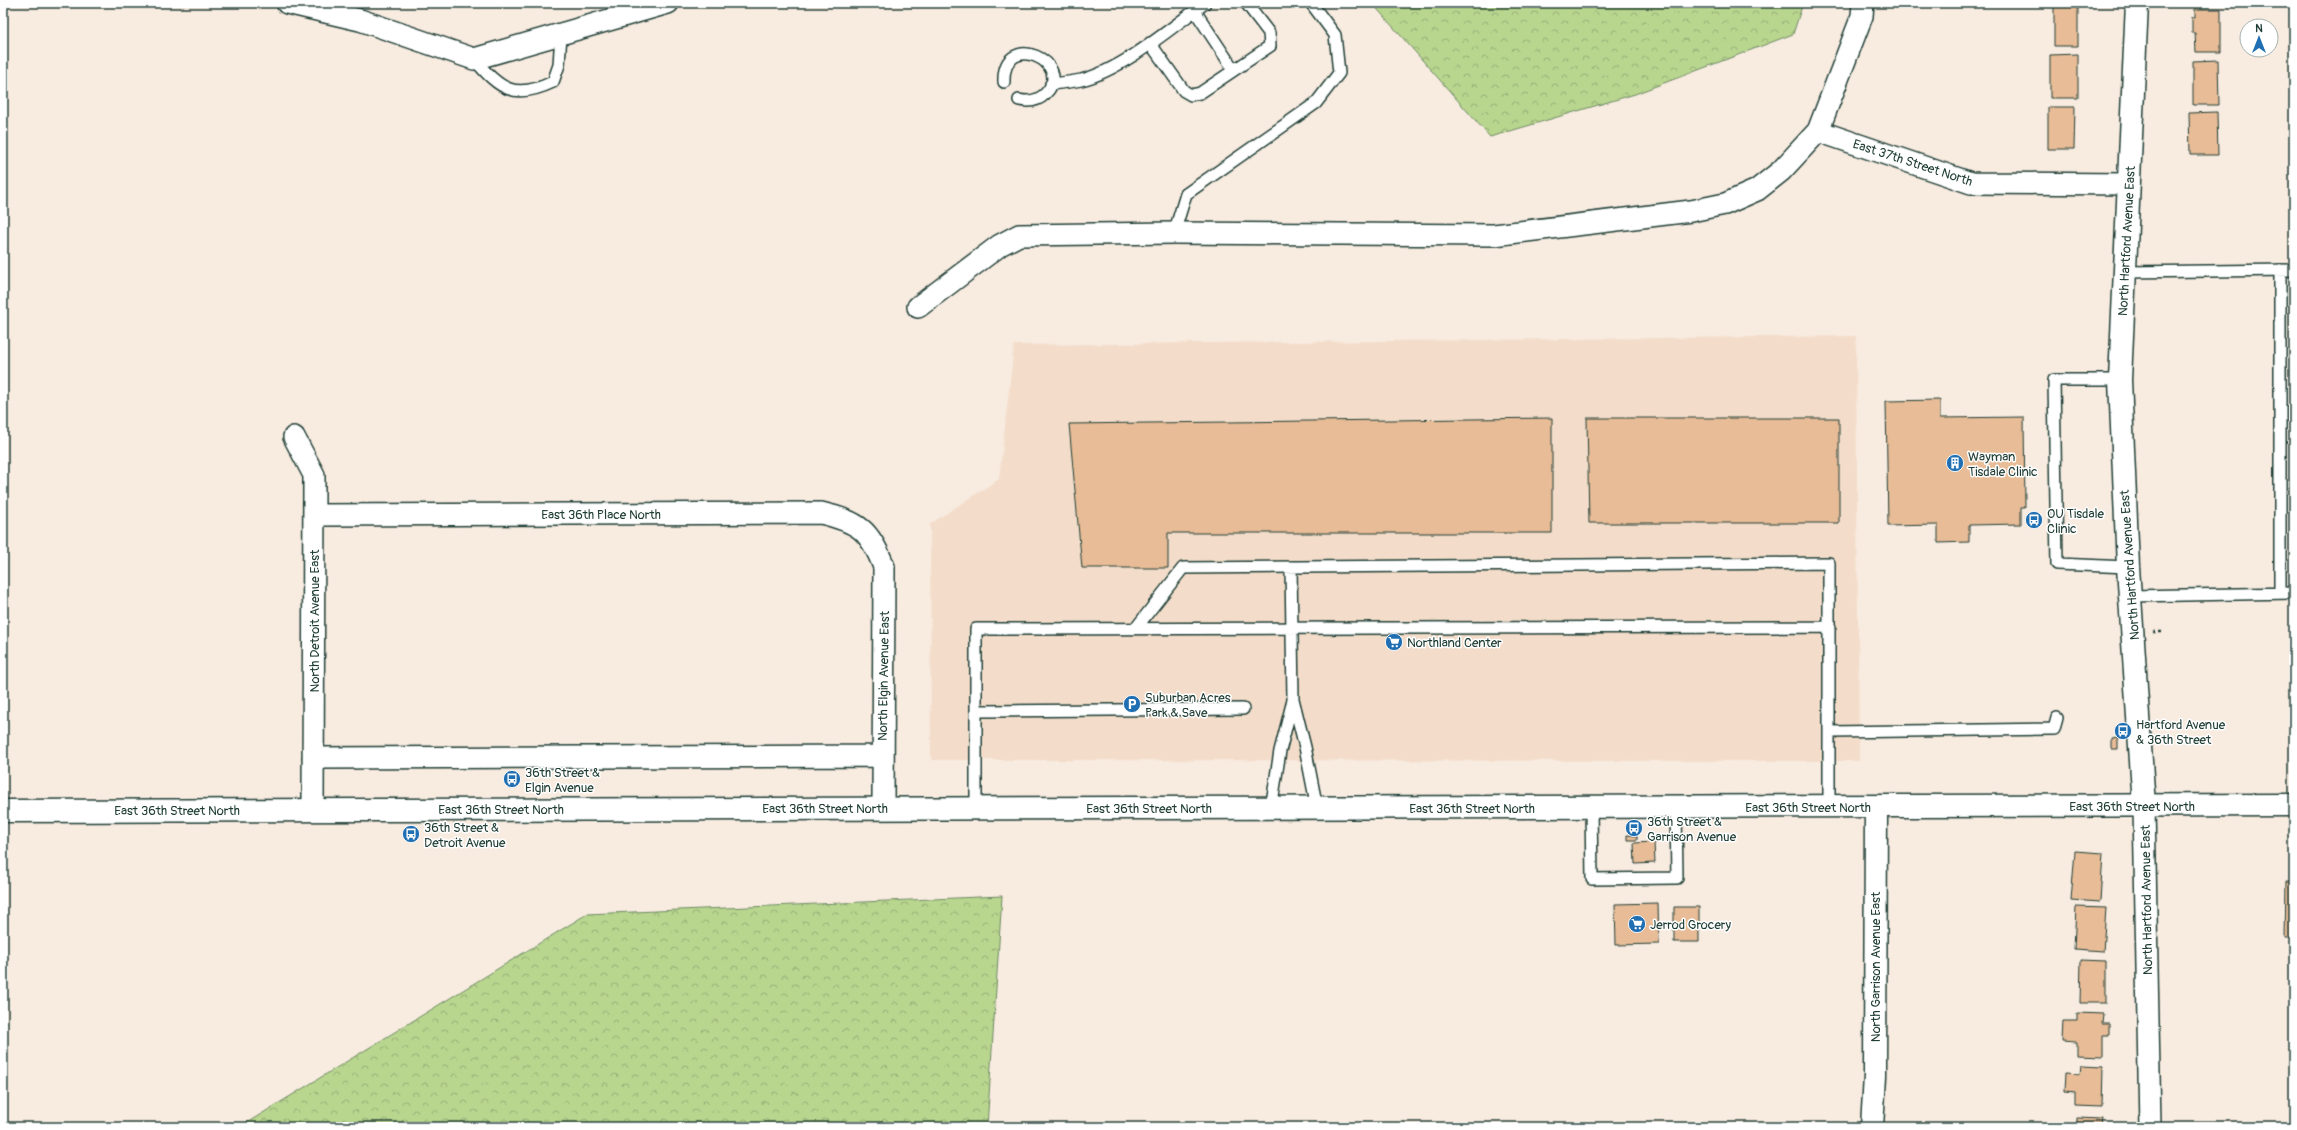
<svg xmlns="http://www.w3.org/2000/svg" width="2297" height="1130" font-family="Pangolin,sans-serif">
	<style>
		.built { fill: #f3ddca }
		.forest { fill: url(#forest-crowns); stroke: #6c8a62 }
		.building { fill: #e7bc97; stroke: #1f3d34 }
		.lines { fill: none; stroke-linecap: round; stroke-linejoin: round }
		.service-casing { stroke: #1f3d34; stroke-width: 14 }
		.minor-casing { stroke: #1f3d34; stroke-width: 24 }
		.tertiary-casing { stroke: #1f3d34; stroke-width: 25 }
		.secondary-casing { stroke: #1f3d34; stroke-width: 25 }
		.path { stroke: #1f3d34; stroke-width: 2.5; stroke-dasharray: 3 3; stroke-linecap: butt }
		.service { stroke: #fff; stroke-width: 11 }
		.minor { stroke: #fff; stroke-width: 21 }
		.tertiary { stroke: #fff; stroke-width: 22 }
		.secondary { stroke: #fff; stroke-width: 22 }
		.labels { text-anchor: middle; stroke-width: 3; stroke-linejoin: round; paint-order: stroke }
		.street-label { font-size: 13px; fill: #1f3d34; stroke: #fff }
		.poi-label { font-size: 13px; fill: #1f3d34; stroke: #fff; text-anchor: start }
	</style>
	<defs>
		<pattern id="forest-crowns" width="20" height="18" patternUnits="userSpaceOnUse"><rect width="20" height="18" fill="#b9d68f"/><path d="M2 6a3 3 0 1 1 6 0M12 15a3 3 0 1 1 6 0" fill="none" stroke="#96af76"/></pattern>
	</defs>
	<rect width="100%" height="100%" fill="#f8ebe0"/>
	<filter id="ink" filterUnits="userSpaceOnUse"><feTurbulence type="fractalNoise" baseFrequency=".025" numOctaves="2"/><feDisplacementMap in="SourceGraphic" scale="8" xChannelSelector="R" yChannelSelector="G"/><feConvolveMatrix kernelMatrix="1 2 1 2 8 2 1 2 1" color-interpolation-filters="sRGB"/></filter>
	<g filter="url(#ink)">
		<!-- built -->
		<path class="built" d="M1856,336L1859,761L931,760L930,524L999,479L1014,345Z"/>
		<!-- forest -->
		<path class="forest" d="M1372,3H1803L1793,34L1635,94L1490,137Z
			M1002,896L987,1127H240L587,914Z"/>
		<!-- building -->
		<path class="building" d="M2054,3H2078V46H2054Z
			M2195,9H2221V52H2196L2195,33H2192V17H2195Z
			M2078,54V98H2050V55Z
			M2218,60L2219,105H2193V61Z
			M2048,107H2075L2074,149H2048Z
			M2217,112L2218,155H2190L2189,113Z
			M1940,400V418L2024,417L2025,507H2021V524L1969,525V542L1938,543V525L1888,526L1886,401Z
			M1552,418V533H1168V568H1082L1069,424Z
			M1587,418H1839V523H1589Z
			M2118,737V749H2112V738Z
			M1627,835L1637,836V840H1627Z
			M1654,842L1655,863L1635,864L1634,843Z
			M2075,851L2103,853L2100,902L2071,900Z
			M2286,881H2294V938H2285Z
			M1658,903L1659,944L1616,945L1615,904Z
			M1674,907H1699V942H1674Z
			M2076,907L2106,908L2103,952L2074,950Z
			M2081,960L2106,961V1003H2080Z
			M2077,1013L2103,1014L2102,1023H2109V1035H2103V1056L2076,1055V1042L2062,1041L2063,1021H2077Z
			M2080,1065L2103,1066L2102,1107L2076,1106V1093L2064,1092L2065,1073L2079,1074Z
			M2077,1118L2103,1119L2102,1127H2077Z"/>
		<g class="lines">
			<defs>
				<path id="service" d="M1195,11L1234,70
					M1150,43L1184,91L1191,95L1200,93L1270,46L1269,33L1246,3
					M474,59C500,90 515,100 553,82L559,65L561,34
					M1004,82C1002,28 1077,63 1045,94C1037,102 1028,102 1019,100
					M1051,84C1061,83 1071,82 1081,80C1122,70 1171,28 1205,3
					M1174,233L1186,194L1316,103L1339,73L1335,35L1311,3
					M2280,270V593
					M2124,272L2294,270
					M2120,380H2054L2057,564L2128,567
					M1291,567L1293,699L1305,747L1317,808
					M2130,596L2294,593
					M1136,628L1183,568L1829,563V807
					M976,711L1243,709
					M1830,732L2054,729L2057,718
					M976,808V629L1830,627
					M1591,808L1592,879L1677,878L1676,808
					M1271,809L1280,751L1293,700"/>
				<path id="minor" d="M287,3L360,20L474,59L668,3
					M1818,131L1971,183L2129,184
					M918,307L1000,245L1019,235L1174,233L1494,235L1691,211L1725,204L1757,190L1781,171L1818,131L1862,16L1863,3
					M294,437L314,475L313,810
					M315,515L821,513C859,522 870,530 884,567L883,807
					M313,758L883,756
					M2144,806L2150,1127"/>
				<path id="tertiary" d="M2137,3L2120,380L2128,567L2144,806
					M1872,1127L1875,1076L1876,807"/>
				<path id="secondary" d="M3,811L2294,805"/>
			</defs>
			<!-- service casing -->
			<use href="#service" class="service-casing"/>
			<!-- minor casing -->
			<use href="#minor" class="minor-casing"/>
			<!-- tertiary casing -->
			<use href="#tertiary" class="tertiary-casing"/>
			<!-- secondary casing -->
			<use href="#secondary" class="secondary-casing"/>
			<!-- path -->
			<path class="path" d="M2153,632H2164"/>
			<!-- service -->
			<use href="#service" class="service"/>
			<!-- minor -->
			<use href="#minor" class="minor"/>
			<!-- tertiary -->
			<use href="#tertiary" class="tertiary"/>
			<!-- secondary -->
			<use href="#secondary" class="secondary"/>
		</g>
	</g>
	<!-- icons -->
	<defs>
		<symbol id="building-disc" viewBox="-11 -11 22 22"><circle r="9.5" fill="#1f6fb2" stroke="#fff"/><path d="M-4-6H4V6H1V3H-1V6H-4ZM-2.5-4.3h1.7v1.8h-1.7ZM.8-4.3h1.7v1.8H.8ZM-2.5-1h1.7V.8h-1.7ZM.8-1h1.7V.8H.8Z" fill="#fff"/></symbol>
		<symbol id="bus-disc" viewBox="-11 -11 22 22"><circle r="9.5" fill="#1f6fb2" stroke="#fff"/><path d="M-5-6H5V4H4V6H2V4H-2V6H-4V4H-5ZM-3.5-4V0h7V-4ZM-3.5 1.2v1.5H-2V1.2ZM2 1.2v1.5H3.5V1.2Z" fill="#fff"/></symbol>
		<symbol id="supermarket-disc" viewBox="-11 -11 22 22"><circle r="9.5" fill="#1f6fb2" stroke="#fff"/><path d="M-6-5.5h2.5l.6 2H6L4.5 2H-2.5L-4.4-4H-6ZM-1.5 3.2a1.3 1.3 0 1 0 .1 0ZM3 3.2a1.3 1.3 0 1 0 .1 0Z" fill="#fff"/></symbol>
		<symbol id="parking-disc" viewBox="-11 -11 22 22"><circle r="9.5" fill="#1f6fb2" stroke="#fff"/><path d="M-3.5-5.5H1a3.5 3.5 0 0 1 0 7H-1V5.5H-3.5ZM-1-3.4V-.6H.8a1.4 1.4 0 0 0 0-2.8Z" fill="#fff"/></symbol>
	</defs>
	<g fill-rule="evenodd">
		<use href="#building-disc" x="1945" y="453" width="20" height="20"/>
		<use href="#bus-disc" x="2024" y="510" width="20" height="20"/>
		<use href="#supermarket-disc" x="1384" y="632" width="20" height="20"/>
		<use href="#parking-disc" x="1122" y="694" width="20" height="20"/>
		<use href="#bus-disc" x="2113" y="721" width="20" height="20"/>
		<use href="#bus-disc" x="502" y="769" width="20" height="20"/>
		<use href="#bus-disc" x="1624" y="818" width="20" height="20"/>
		<use href="#bus-disc" x="401" y="824" width="20" height="20"/>
		<use href="#supermarket-disc" x="1627" y="914" width="20" height="20"/>
	</g>
	<g class="labels">
		<!-- street labels -->
		<g class="street-label">
			<text transform="translate(1913 162) rotate(18)" y="5">East 37th Street North</text>
			<text transform="translate(2126 241) rotate(-87)" y="5">North Hartford Avenue East</text>
			<text x="601" y="519">East 36th Place North</text>
			<text transform="translate(2129 565) rotate(-94)" y="5">North Hartford Avenue East</text>
			<text transform="translate(314 621) rotate(-90)" y="5">North Detroit Avenue East</text>
			<text transform="translate(883 676) rotate(-89)" y="5">North Elgin Avenue East</text>
			<text x="2132" y="811">East 36th Street North</text>
			<text x="1808" y="812">East 36th Street North</text>
			<text x="825" y="813">East 36th Street North</text>
			<text x="1149" y="813">East 36th Street North</text>
			<text x="1472" y="813">East 36th Street North</text>
			<text x="501" y="814">East 36th Street North</text>
			<text x="177" y="815">East 36th Street North</text>
			<text transform="translate(2146 900) rotate(-91)" y="5">North Hartford Avenue East</text>
			<text transform="translate(1875 967) rotate(-90)" y="5">North Garrison Avenue East</text>
		</g>
		<!-- poi labels -->
		<g class="poi-label">
			<text x="1968" y="461">Wayman<tspan x="1968" dy="15">Tisdale Clinic</tspan></text>
			<text x="2047" y="518">OU Tisdale<tspan x="2047" dy="15">Clinic</tspan></text>
			<text x="1407" y="647">Northland Center</text>
			<text x="1145" y="702">Suburban Acres<tspan x="1145" dy="15">Park &amp; Save</tspan></text>
			<text x="2136" y="729">Hartford Avenue<tspan x="2136" dy="15">&amp; 36th Street</tspan></text>
			<text x="525" y="777">36th Street &amp;<tspan x="525" dy="15">Elgin Avenue</tspan></text>
			<text x="1647" y="826">36th Street &amp;<tspan x="1647" dy="15">Garrison Avenue</tspan></text>
			<text x="424" y="832">36th Street &amp;<tspan x="424" dy="15">Detroit Avenue</tspan></text>
			<text x="1650" y="929">Jerrod Grocery</text>
		</g>
	</g>
	<!-- margin -->
	<rect width="2297" height="1130" fill="none" stroke="#fff" stroke-width="16"/>
	<rect x="8" y="8" width="2281" height="1114" fill="none" stroke="#1f3d34" stroke-width="1.5" filter="url(#ink)"/>
	<!-- north arrow -->
	<g transform="translate(2259 38)"><circle r="19" fill="#ffffff" stroke="#a5b1ae"/>
	<path d="M0-3L7 15L0 10L-7 15Z" fill="#1f6fb2"/>
	<text y="-6" font-size="11" font-weight="bold" text-anchor="middle" fill="#1f3d34">N</text>
	</g>
</svg>
